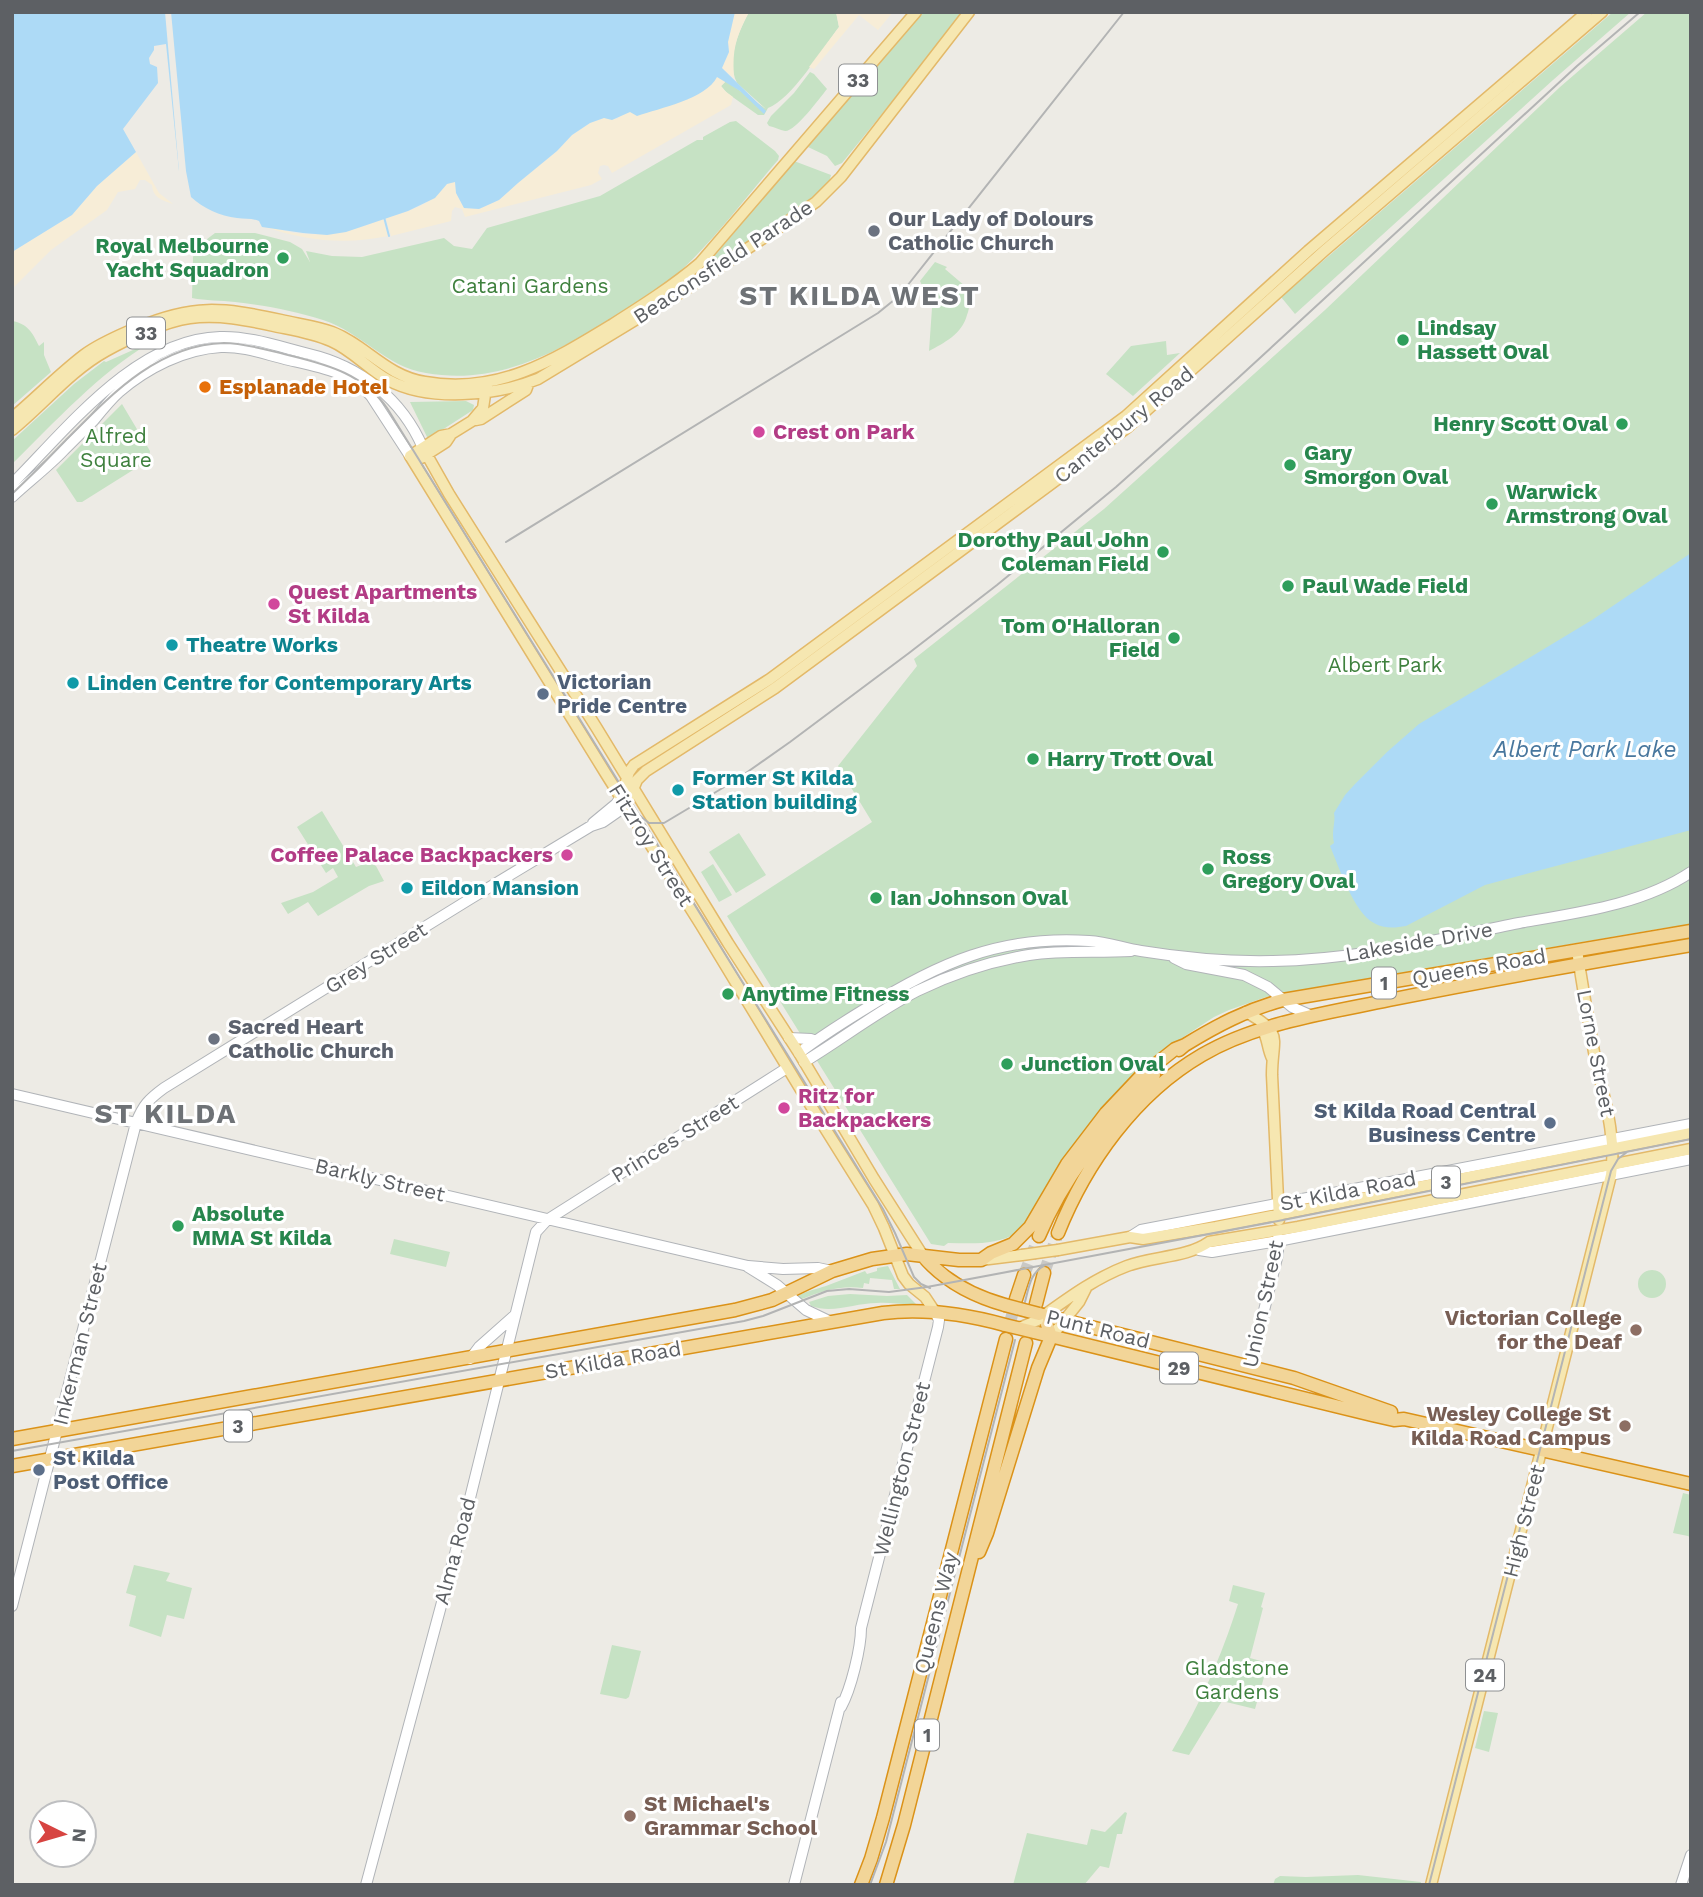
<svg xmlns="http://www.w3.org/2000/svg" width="1703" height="1897" font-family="'Work Sans',sans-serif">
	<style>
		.green { fill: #c6e2c4 }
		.sand { fill: #f7edd7 }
		.water { fill: #addaf6 }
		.pier { fill: #edebe5 }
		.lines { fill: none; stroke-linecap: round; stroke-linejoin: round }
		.stream { stroke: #addaf6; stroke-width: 2 }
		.highway-tunnel { stroke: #c9c8c5; stroke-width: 12; stroke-dasharray: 12 6; stroke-linecap: butt }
		.secondary-casing { stroke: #b1b4b8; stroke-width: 12 }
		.primary-casing { stroke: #e3b969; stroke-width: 13 }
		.highway-casing { stroke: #db9218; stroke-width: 15 }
		.secondary { stroke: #fff; stroke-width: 10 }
		.primary { stroke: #f6e7b1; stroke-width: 10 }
		.highway { stroke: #f2d598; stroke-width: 12 }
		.tram { stroke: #b3b4b4; stroke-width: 2 }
		.primary-bridge-casing { stroke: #e3b969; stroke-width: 13; stroke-linecap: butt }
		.highway-bridge-casing { stroke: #db9218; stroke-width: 15; stroke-linecap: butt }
		.primary-bridge { stroke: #f6e7b1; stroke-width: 10 }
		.highway-bridge { stroke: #f2d598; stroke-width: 12 }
		.worship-dot { fill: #6b7280; stroke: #fff; stroke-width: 2.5 }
		.leisure-dot { fill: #2e9e5b; stroke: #fff; stroke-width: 2.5 }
		.food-dot { fill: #e8710a; stroke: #fff; stroke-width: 2.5 }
		.hotel-dot { fill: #d1479c; stroke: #fff; stroke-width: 2.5 }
		.culture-dot { fill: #0f9aa8; stroke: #fff; stroke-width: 2.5 }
		.service-dot { fill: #5c6f8a; stroke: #fff; stroke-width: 2.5 }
		.education-dot { fill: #8d6e63; stroke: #fff; stroke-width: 2.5 }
		.labels { text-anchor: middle; stroke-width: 6; stroke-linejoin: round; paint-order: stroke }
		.shield { fill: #fff; stroke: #8e9092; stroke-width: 2 }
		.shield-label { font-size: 19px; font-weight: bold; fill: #5d6064 }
		.worship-label { font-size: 21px; font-weight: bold; fill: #5b616d; stroke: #fff; text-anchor: start }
		.leisure-label { font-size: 21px; font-weight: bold; fill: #27864d; stroke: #fff; text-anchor: start }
		.street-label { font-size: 21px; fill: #5d6064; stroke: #fff }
		.park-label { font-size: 21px; fill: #3f813e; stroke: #fff }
		.food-label { font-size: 21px; font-weight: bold; fill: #c56008; stroke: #fff; text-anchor: start }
		.hotel-label { font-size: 21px; font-weight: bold; fill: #b23c85; stroke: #fff; text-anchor: start }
		.culture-label { font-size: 21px; font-weight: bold; fill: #0d838f; stroke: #fff; text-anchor: start }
		.service-label { font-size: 21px; font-weight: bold; fill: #4e5e75; stroke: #fff; text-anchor: start }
		.education-label { font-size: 21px; font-weight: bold; fill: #785e54; stroke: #fff; text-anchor: end }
		.water-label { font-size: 23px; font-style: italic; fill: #48779e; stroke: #fff }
		.district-label { font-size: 28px; font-weight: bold; letter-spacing: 2px; fill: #6e7276; stroke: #fff }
	</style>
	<rect width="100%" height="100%" fill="#edebe5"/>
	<!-- green -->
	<path class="green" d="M749,12H836L839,27C823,48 791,100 768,108L764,115H758L727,93L721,86L726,81L766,109L737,83C726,60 738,33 749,12Z
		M924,12H965L842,163L835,166L827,156L808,147L809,145Z
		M1613,12H1631L1553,80L1295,314L1281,297Z
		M1647,12H1691V925L1664,928L1301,990L1266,997L1229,1010L1214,1017L1162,1051L1018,1232C997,1246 971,1243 948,1243L944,1246L931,1244L727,916L872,822L838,766L917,666L914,659L1104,509L1325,310L1560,87Z
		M810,72L814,74L827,89C819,99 795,132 785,131C780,130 774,127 769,126L767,123L771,116L794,93Z
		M736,121L775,151L779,156L778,160C746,197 712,243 676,275C659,290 638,301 619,314C559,351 499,386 426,373C386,367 361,332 323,320C296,311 263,305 235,302C220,300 206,301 192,298L193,257L198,246L215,233H255L290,242L302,249L310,262L306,251L332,256L362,257L444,238L454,246L472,249L487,228L600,196L697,140H703V137L730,122Z
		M794,161L831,175L829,183L810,202L687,284L686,282L718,252Z
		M935,262L947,267L945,269L972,292C969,300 970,308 967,315C962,334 944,343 929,351L932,308L927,291L925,292L920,281Z
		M12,321C28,324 32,332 39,346L44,342V355L51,372L12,406Z
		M1166,341L1167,355L1180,353L1133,396L1106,374L1131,346Z
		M151,342C98,374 56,421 12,464V441L74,384L104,361L106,362Z
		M466,401L474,405L473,410L428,439L410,402Z
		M122,404L150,451L149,460L82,502H77L56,470Z
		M322,811L356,867L369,862L376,866L384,881L369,886L318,916L308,902L288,914L281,903L313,892L338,877L333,868L326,873L297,827Z
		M739,833L766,875L736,893L709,852Z
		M713,864L732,895L719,902L701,872Z
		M394,1239L450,1252L446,1267L390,1254Z
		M888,1266L900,1289H894L892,1280L870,1278L869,1284L864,1283L863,1288C841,1285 821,1291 802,1299L797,1296C807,1291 816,1289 826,1286C839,1281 852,1276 865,1271L867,1274L877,1271V1268Z
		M1638 1284a14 14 0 1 1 28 0a14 14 0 1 1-28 0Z
		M850,1294L887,1296L907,1295L916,1304C903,1305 891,1302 877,1303C855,1303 833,1314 811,1306L809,1302L828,1296Z
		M1683,1493L1691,1495V1538L1688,1536L1673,1533Z
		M134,1565L170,1573L166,1581L192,1588L184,1619L167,1615L161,1637L129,1626L136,1596L126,1593Z
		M1233,1585L1265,1593L1261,1607L1263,1608L1250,1658L1268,1663L1255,1709L1222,1701L1189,1755L1172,1751C1201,1702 1221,1658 1238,1604L1229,1601Z
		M612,1645L641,1651L629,1697L626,1699L600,1694Z
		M1484,1711L1498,1713L1489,1752L1475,1748Z
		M1125,1812L1127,1813L1122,1834H1117L1109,1868L1100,1866L1084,1885H1013L1027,1833L1087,1845L1091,1829L1105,1832Z
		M1358,1875L1421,1882L1420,1885L1321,1883L1273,1885L1275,1879L1280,1876L1306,1877Z"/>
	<!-- sand -->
	<path class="sand" d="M735,12H749C736,37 732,49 734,78L722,68L729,52L728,42Z
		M836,12H893L878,30L859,15L814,69L809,67L839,27Z
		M717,77L726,81L721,86L725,91L733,97L731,105L612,173L608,166L604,165L600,166L598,173L602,179L591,185L465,217L462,209L455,207L452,211L451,221L391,236L386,218C412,210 430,206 447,183L455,182L456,193L464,208L479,209L499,200L518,183L557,151L572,135L590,123L604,118L617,119L623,114Z
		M136,152L159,193L173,204C162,200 153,198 152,185L145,180H140L135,189L118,192L107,210L51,250L12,289V252L72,215L97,186Z
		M383,219L388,236C347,245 305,241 266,227C275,228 285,231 294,233C330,237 350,232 383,219Z"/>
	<!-- water -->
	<path class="water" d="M12,12H735L728,42L729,52L722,68L766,111L764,114L740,91L717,77C706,99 660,108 637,116L630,112L612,120L604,118L590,123L572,135L557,151L518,183L499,200L479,209L464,208L456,193L455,182L447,184L435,198L408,211L346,232L327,235L303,233L262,227L259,221C251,218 245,219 237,218C220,216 203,208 191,197L186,171H179L166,44L154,46V50L149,58L150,64L157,67L158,83L123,129L136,152L97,186L72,215L12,252Z
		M1691,553V830L1485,885L1406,926C1395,928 1384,929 1374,923C1354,913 1339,867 1330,846L1334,843C1331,831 1336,822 1334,813L1345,795L1355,784L1387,752L1419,724L1592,620Z"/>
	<!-- pier -->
	<path class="pier" d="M165,12H171L186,171H179Z"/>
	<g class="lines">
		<!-- stream -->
		<path class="stream" d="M384,217L389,236"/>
		<!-- highway-tunnel -->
		<path class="highway-tunnel" d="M1044,1273L1058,1233
			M1024,1275L1039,1236
			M1006,1339L1016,1299"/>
		<defs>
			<path id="secondary" d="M12,484C67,429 136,339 220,337C250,336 280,347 309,354C360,366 402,399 423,448
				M12,497C29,481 48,467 64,450C74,440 84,430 94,420C102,410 110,400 119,392C147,368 184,349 221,347C244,346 267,355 289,360C320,367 350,372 371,396L410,456
				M593,823L616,804L621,797
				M1174,958L1186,964L1244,975L1268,987L1292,1007L1312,1016
				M789,1038L811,1039L815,1041
				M799,1053C820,1037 842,1023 865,1009C938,963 1001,935 1089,941C1107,942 1123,948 1141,951C1184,958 1229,962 1273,961C1356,960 1438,939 1519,923C1576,913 1642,905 1691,872
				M804,1062C842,1039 878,1011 917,991C952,974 992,961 1029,955C1063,950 1097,953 1131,951
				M12,1094L748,1266L783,1269L818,1268L832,1271
				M1130,1237L1141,1230L1691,1124
				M1199,1250L1212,1252L1278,1241L1691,1159
				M748,1267L777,1285L806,1310L831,1322
				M470,1359L479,1347L515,1315
				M1250,1367L1278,1254V1238
				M12,1606L136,1123C143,1105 149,1099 164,1088L470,899L591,826L603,822L626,806
				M841,1707C851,1689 861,1648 861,1628L938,1327L939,1320L935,1312
				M366,1885L470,1498L536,1232L547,1220L787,1068
				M794,1885L841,1702
				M1681,1885L1691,1855"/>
			<path id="primary" d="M487,382L483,408L472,421L451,434L441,436L410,456L606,774L701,925L801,1090L873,1205L884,1228L903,1276L909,1284L925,1297L935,1312
				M12,418C37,397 59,374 84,355C100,343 118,336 136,328C193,304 221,307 281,320C298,324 316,326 332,332C366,345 386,376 425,382C498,395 554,360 613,324C643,305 673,286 700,263L916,12
				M476,420L481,419L526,390L529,382
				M12,430C44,404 70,371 106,351C127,339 166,321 190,318C218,314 247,320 274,326C293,330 313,333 331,341C352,350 368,369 388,380C429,402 496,396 538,379L683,291L768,235L816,202L841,177L969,12
				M423,448L449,494L596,727L728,943L799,1053L874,1179L923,1256
				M421,458L446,442L450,436
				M621,797L629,772L634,765L770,679L1126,416L1308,251L1587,12
				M626,806L637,780L646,771L775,688L1128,427L1324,251L1602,12
				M1246,1012C1285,1034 1272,1037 1272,1075L1279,1220
				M1261,1028C1268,1036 1267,1048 1272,1058
				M1058,1250L1130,1237L1143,1239L1216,1227L1691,1133
				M981,1260L1022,1255
				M1039,1319C1067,1299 1095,1278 1127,1266C1153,1256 1186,1258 1209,1242L1298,1227L1691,1149
				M1051,1337L1079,1302L1086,1288
				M1431,1885L1611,1175C1617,1134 1602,1092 1594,1052C1588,1018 1582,984 1577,950"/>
			<path id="highway" d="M1179,1050L1185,1045C1216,1026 1246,1010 1283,1000L1691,931
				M1058,1233C1086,1163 1135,1094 1202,1055C1256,1023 1327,1013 1389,1000C1489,980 1590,962 1691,945
				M1039,1236C1065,1174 1107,1122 1154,1075
				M923,1256C945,1282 973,1296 1005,1305
				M1016,1299L1024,1275
				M1036,1304L1044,1273
				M1039,1314L1294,1378L1391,1412
				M1034,1332L1372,1415L1394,1420L1404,1419L1691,1484
				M12,1439L735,1310L772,1300L832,1271L872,1259L907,1254L959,1260H981L991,1253L1013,1244L1030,1227L1067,1164L1106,1113L1141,1076L1175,1049L1185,1045
				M12,1466L883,1313C925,1308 965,1314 1005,1325
				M979,1552L987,1533L1038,1368L1051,1337L1044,1315
				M861,1885L871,1859L883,1818L1006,1339
				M886,1885L904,1825L1026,1343"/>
		</defs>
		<!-- secondary casing -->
		<use href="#secondary" class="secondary-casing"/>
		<!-- primary casing -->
		<use href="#primary" class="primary-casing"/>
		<!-- highway casing -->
		<use href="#highway" class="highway-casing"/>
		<!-- secondary -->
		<use href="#secondary" class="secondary"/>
		<!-- primary -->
		<use href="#primary" class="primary"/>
		<!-- highway -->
		<use href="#highway" class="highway"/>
		<!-- tram -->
		<path class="tram" d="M12,494C30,477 48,459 65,441C109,397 156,345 224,343C246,343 270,351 292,356C329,365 364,375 387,408L883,1209L895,1233L914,1277L921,1284L930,1288
			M506,542L878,313L899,296L911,281L1124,12
			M639,815L649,823H664L736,780L790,742L909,653L997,585L1116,487L1237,379L1577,66L1640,12
			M1025,1302C1029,1287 1030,1273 1045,1265
			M12,1451L744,1321L763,1316L827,1291L849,1289L889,1292L927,1287L1278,1221L1691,1139
			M870,1885L886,1842L1015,1340
			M1429,1885L1611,1171L1618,1159L1627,1152"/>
		<defs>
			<path id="primary-bridge" d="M1022,1255L1058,1250
				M1019,1328L1038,1320"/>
			<path id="highway-bridge" d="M1005,1305L1039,1314
				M1005,1325L1034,1332"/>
		</defs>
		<!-- primary-bridge casing -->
		<use href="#primary-bridge" class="primary-bridge-casing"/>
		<!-- highway-bridge casing -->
		<use href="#highway-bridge" class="highway-bridge-casing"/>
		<!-- primary-bridge -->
		<use href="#primary-bridge" class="primary-bridge"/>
		<!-- highway-bridge -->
		<use href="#highway-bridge" class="highway-bridge"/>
	</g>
	<!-- markers -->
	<g class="worship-dot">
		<circle cx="874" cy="231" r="7"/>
		<circle cx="214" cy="1039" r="7"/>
	</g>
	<g class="leisure-dot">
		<circle cx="283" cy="258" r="7"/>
		<circle cx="1403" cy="340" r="7"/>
		<circle cx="1622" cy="424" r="7"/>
		<circle cx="1290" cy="465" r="7"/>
		<circle cx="1492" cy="504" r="7"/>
		<circle cx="1163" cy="552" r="7"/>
		<circle cx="1288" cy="586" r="7"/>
		<circle cx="1174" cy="638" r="7"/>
		<circle cx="1033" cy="759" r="7"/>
		<circle cx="1208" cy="869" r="7"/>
		<circle cx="876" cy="898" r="7"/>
		<circle cx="728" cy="994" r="7"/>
		<circle cx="1007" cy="1064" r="7"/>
		<circle cx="178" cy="1226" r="7"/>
	</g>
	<circle class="food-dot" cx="205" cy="387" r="7"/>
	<g class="hotel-dot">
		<circle cx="759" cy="432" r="7"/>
		<circle cx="274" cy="604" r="7"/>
		<circle cx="567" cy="855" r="7"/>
		<circle cx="784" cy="1108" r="7"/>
	</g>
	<g class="culture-dot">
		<circle cx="172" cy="645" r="7"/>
		<circle cx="73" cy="683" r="7"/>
		<circle cx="678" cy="790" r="7"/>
		<circle cx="407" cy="888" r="7"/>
	</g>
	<g class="service-dot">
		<circle cx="543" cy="694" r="7"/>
		<circle cx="1550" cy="1123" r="7"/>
		<circle cx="39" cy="1470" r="7"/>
	</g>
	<g class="education-dot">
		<circle cx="1636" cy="1330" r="7"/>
		<circle cx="1625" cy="1426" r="7"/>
		<circle cx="630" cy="1816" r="7"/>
	</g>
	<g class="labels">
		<!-- shield labels -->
		<g class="shield">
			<rect x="839" y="64.5" width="38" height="31" rx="5"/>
			<rect x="127" y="317.5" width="38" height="31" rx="5"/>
			<rect x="1372" y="967.5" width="24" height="31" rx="5"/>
			<rect x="1432" y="1166.5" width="28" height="31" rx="5"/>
			<rect x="1160" y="1352.5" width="38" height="31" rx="5"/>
			<rect x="224" y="1410.5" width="28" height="31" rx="5"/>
			<rect x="1466" y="1659.5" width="38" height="31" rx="5"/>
			<rect x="915" y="1719.5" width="24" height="31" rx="5"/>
		</g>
		<g class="shield-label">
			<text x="858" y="87">33</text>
			<text x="146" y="340">33</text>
			<text x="1384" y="990">1</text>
			<text x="1446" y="1189">3</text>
			<text x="1179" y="1375">29</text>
			<text x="238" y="1433">3</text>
			<text x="1485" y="1682">24</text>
			<text x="927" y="1742">1</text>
		</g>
		<!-- worship labels -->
		<g class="worship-label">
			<text x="888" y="226">Our Lady of Dolours<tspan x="888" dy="24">Catholic Church</tspan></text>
			<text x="228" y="1034">Sacred Heart<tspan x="228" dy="24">Catholic Church</tspan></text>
		</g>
		<!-- leisure labels -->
		<g class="leisure-label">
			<text x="269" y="253" text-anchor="end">Royal Melbourne<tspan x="269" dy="24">Yacht Squadron</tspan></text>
			<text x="1417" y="335">Lindsay<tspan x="1417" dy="24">Hassett Oval</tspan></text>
			<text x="1608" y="431" text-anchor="end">Henry Scott Oval</text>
			<text x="1304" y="460">Gary<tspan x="1304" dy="24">Smorgon Oval</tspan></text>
			<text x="1506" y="499">Warwick<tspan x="1506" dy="24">Armstrong Oval</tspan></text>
			<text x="1149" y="547" text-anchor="end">Dorothy Paul John<tspan x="1149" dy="24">Coleman Field</tspan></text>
			<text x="1302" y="593">Paul Wade Field</text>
			<text x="1160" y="633" text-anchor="end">Tom O'Halloran<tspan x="1160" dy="24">Field</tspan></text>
			<text x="1047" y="766">Harry Trott Oval</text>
			<text x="1222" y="864">Ross<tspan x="1222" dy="24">Gregory Oval</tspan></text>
			<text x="890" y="905">Ian Johnson Oval</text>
			<text x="742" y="1001">Anytime Fitness</text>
			<text x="1021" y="1071">Junction Oval</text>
			<text x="192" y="1221">Absolute<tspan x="192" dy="24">MMA St Kilda</tspan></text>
		</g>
		<!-- street labels -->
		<g class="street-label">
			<text transform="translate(723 262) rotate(-33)" y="7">Beaconsfield Parade</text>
			<text transform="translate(1124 425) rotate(-39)" y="7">Canterbury Road</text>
			<text transform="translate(651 845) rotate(58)" y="7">Fitzroy Street</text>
			<text transform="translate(1419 942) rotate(-10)" y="7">Lakeside Drive</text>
			<text transform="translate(376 958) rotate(-32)" y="7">Grey Street</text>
			<text transform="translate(1479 967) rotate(-10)" y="7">Queens Road</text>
			<text transform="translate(1596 1053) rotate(79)" y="7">Lorne Street</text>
			<text transform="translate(675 1139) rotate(-32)" y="7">Princes Street</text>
			<text transform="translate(380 1180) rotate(13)" y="7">Barkly Street</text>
			<text transform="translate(1348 1191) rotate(-11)" y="7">St Kilda Road</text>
			<text transform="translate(1263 1304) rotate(-78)" y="7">Union Street</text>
			<text transform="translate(1098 1329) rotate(14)" y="7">Punt Road</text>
			<text transform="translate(80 1344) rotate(-76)" y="7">Inkerman Street</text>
			<text transform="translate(613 1360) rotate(-10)" y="7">St Kilda Road</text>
			<text transform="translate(902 1469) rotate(-76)" y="7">Wellington Street</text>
			<text transform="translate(1524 1521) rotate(-76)" y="7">High Street</text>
			<text transform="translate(455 1551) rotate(-75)" y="7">Alma Road</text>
			<text transform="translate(936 1613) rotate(-76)" y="7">Queens Way</text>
		</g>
		<!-- park labels -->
		<g class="park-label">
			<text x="530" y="293">Catani Gardens</text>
			<text x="116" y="443">Alfred<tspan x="116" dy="24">Square</tspan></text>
			<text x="1385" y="672">Albert Park</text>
			<text x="1237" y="1675">Gladstone<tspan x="1237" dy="24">Gardens</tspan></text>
		</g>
		<!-- food labels -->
		<g class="food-label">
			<text x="219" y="394">Esplanade Hotel</text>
		</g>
		<!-- hotel labels -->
		<g class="hotel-label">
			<text x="773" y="439">Crest on Park</text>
			<text x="288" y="599">Quest Apartments<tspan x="288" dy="24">St Kilda</tspan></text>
			<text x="553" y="862" text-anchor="end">Coffee Palace Backpackers</text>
			<text x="798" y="1103">Ritz for<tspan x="798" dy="24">Backpackers</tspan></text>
		</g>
		<!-- culture labels -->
		<g class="culture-label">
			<text x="186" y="652">Theatre Works</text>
			<text x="87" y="690">Linden Centre for Contemporary Arts</text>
			<text x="692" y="785">Former St Kilda<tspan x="692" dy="24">Station building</tspan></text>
			<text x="421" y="895">Eildon Mansion</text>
		</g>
		<!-- service labels -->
		<g class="service-label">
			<text x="557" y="689">Victorian<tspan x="557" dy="24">Pride Centre</tspan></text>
			<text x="1536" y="1118" text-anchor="end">St Kilda Road Central<tspan x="1536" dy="24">Business Centre</tspan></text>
			<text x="53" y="1465">St Kilda<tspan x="53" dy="24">Post Office</tspan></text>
		</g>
		<!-- education labels -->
		<g class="education-label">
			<text x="1622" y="1325">Victorian College<tspan x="1622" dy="24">for the Deaf</tspan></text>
			<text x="1611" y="1421">Wesley College St<tspan x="1611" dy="24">Kilda Road Campus</tspan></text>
			<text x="644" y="1811" text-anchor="start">St Michael's<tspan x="644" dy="24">Grammar School</tspan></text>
		</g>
		<!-- water labels -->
		<g class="water-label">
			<text x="1585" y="757">Albert Park Lake</text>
		</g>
		<!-- district labels -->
		<g class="district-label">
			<text x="860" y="305">ST KILDA WEST</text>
			<text x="166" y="1123">ST KILDA</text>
		</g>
	</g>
	<!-- border -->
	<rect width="1703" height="1897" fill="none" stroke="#5d6064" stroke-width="28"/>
	<!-- north arrow -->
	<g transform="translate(63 1834) rotate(95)"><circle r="33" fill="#ffffff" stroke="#bebfc1" stroke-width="2"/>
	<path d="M0-5L12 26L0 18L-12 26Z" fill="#d74441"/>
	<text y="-10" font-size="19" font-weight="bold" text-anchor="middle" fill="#5d6064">N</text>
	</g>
</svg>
